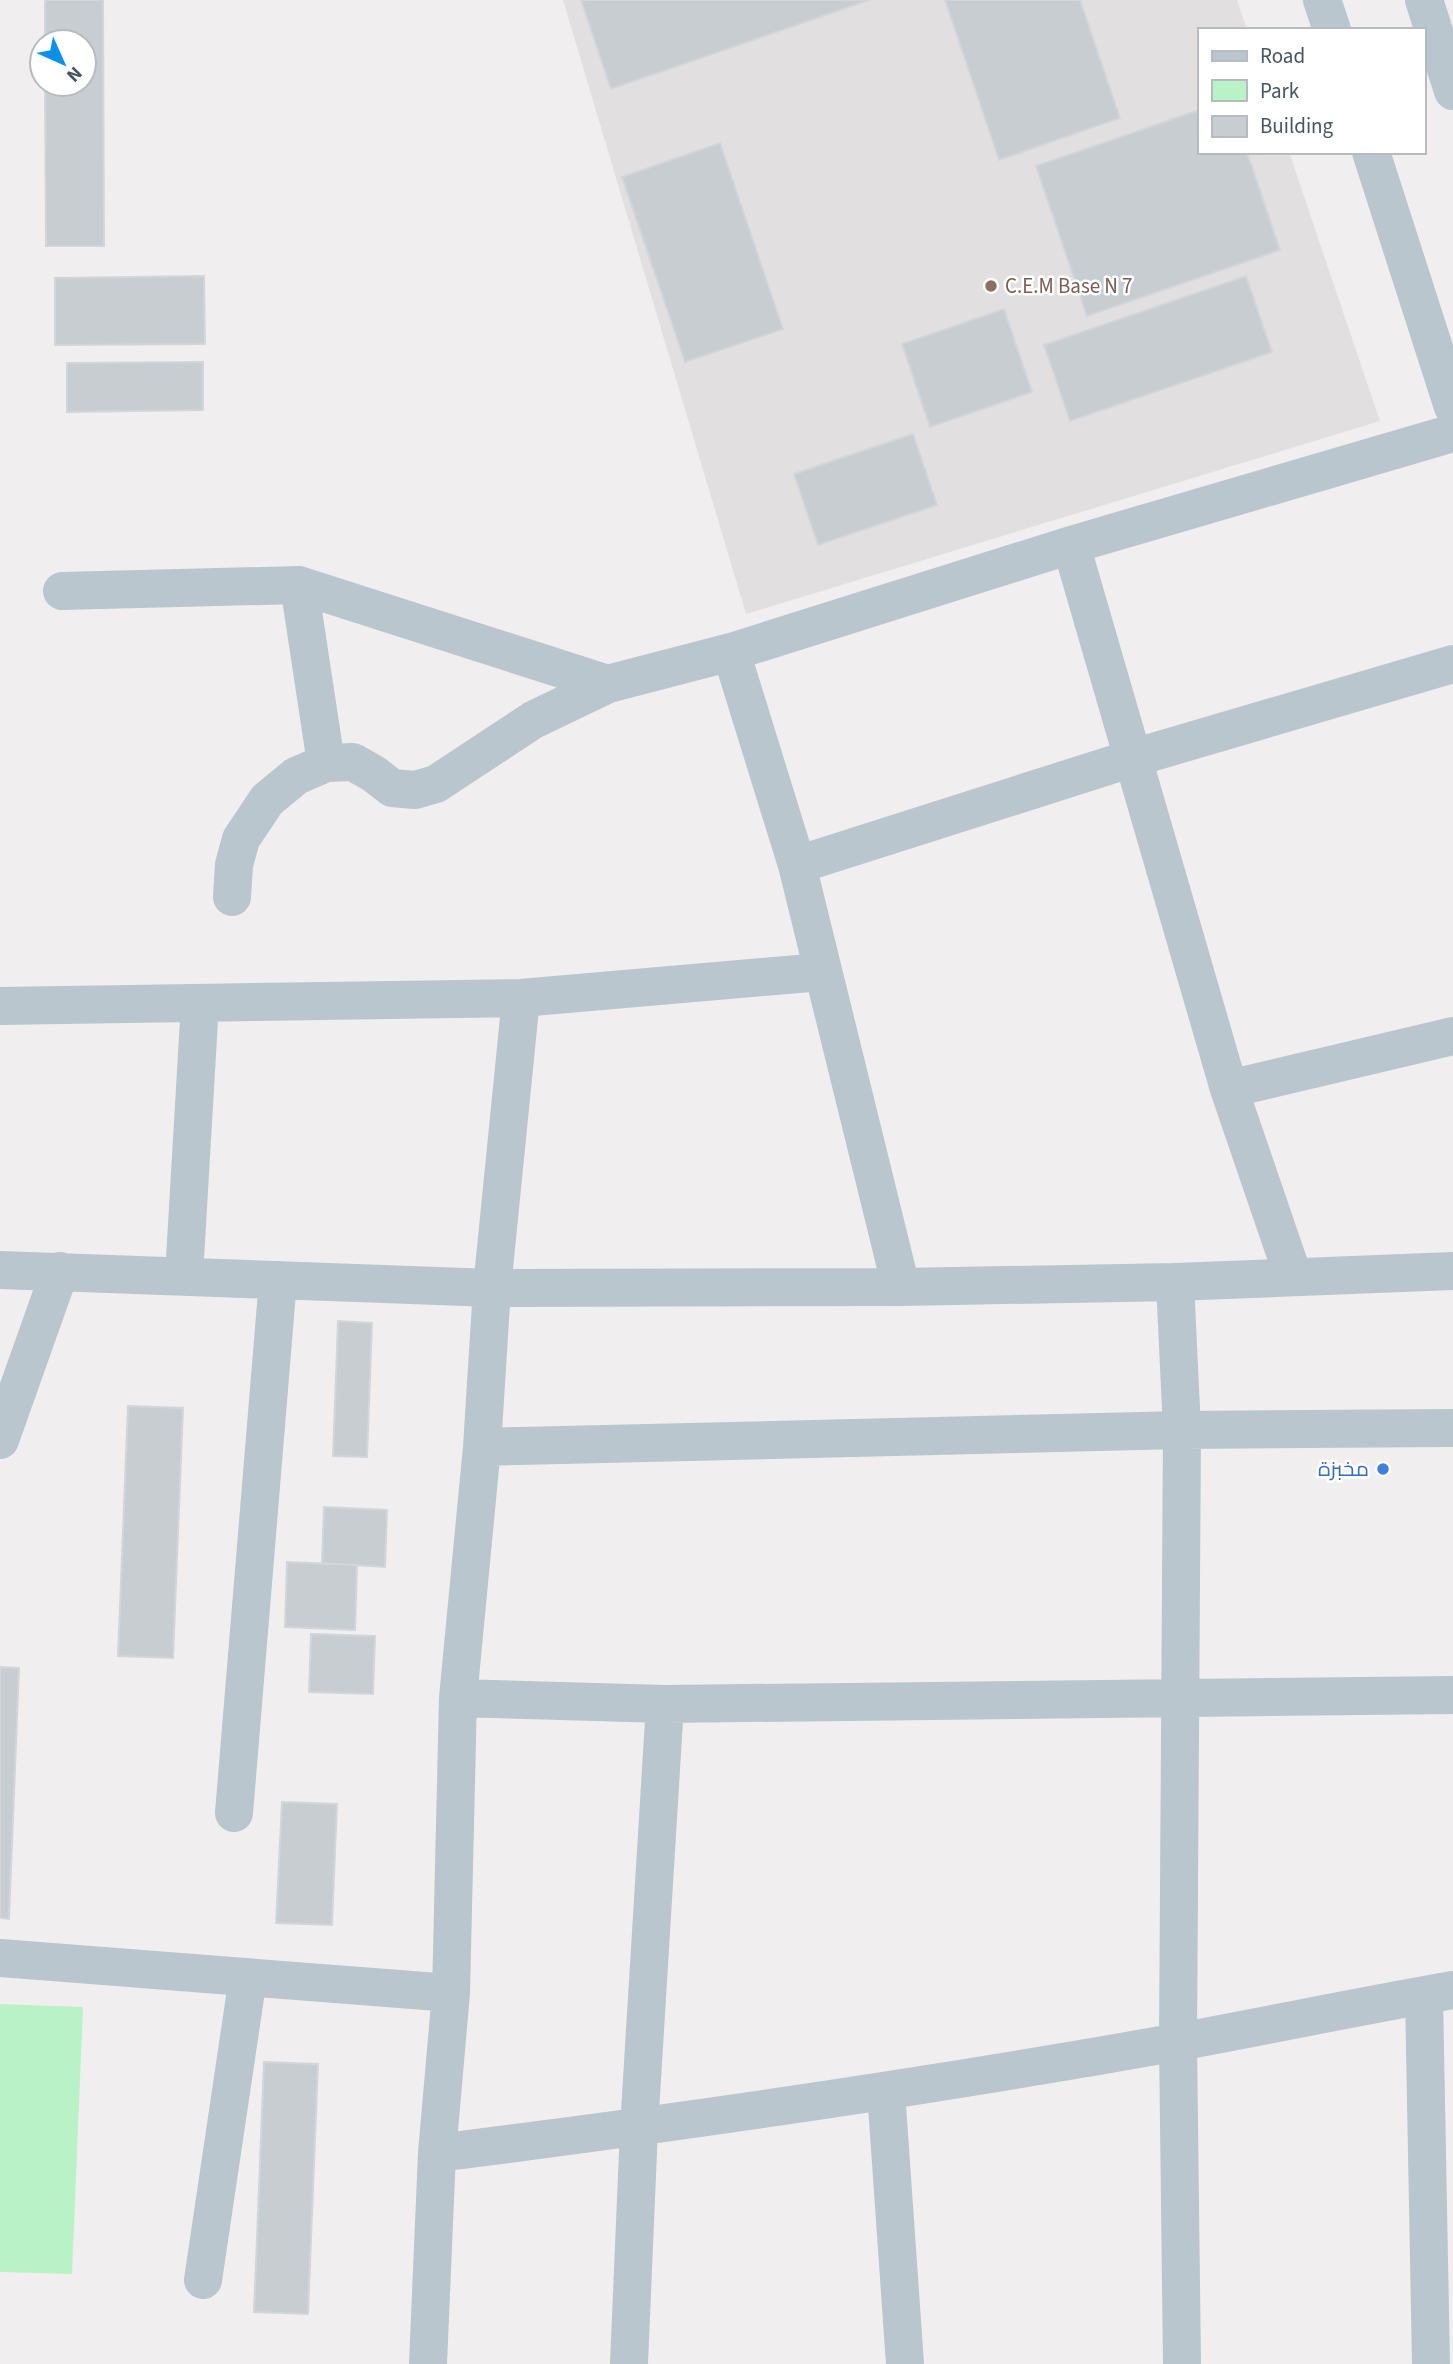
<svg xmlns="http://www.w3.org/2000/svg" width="1453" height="2364" font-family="'Source Sans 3',Cairo,sans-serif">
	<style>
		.education { fill: #e2dfe1 }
		.green { fill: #baf2c7 }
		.building { fill: #c8cdd2; stroke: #d2d6db; stroke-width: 2 }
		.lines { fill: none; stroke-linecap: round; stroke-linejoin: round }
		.minor { stroke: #b9c6cd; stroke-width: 38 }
		.education-dot { fill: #8d6e63; stroke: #fff; stroke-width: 2.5 }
		.shop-dot { fill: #3f7fe0; stroke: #fff; stroke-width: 2.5 }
		.labels { text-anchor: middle; stroke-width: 5; stroke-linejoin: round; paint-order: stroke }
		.education-label { font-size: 21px; fill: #785e54; stroke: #fff; text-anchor: start }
		.shop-label { font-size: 21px; fill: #366cbe; stroke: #fff; text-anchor: end }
	</style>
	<rect width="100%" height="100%" fill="#f1eeef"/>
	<!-- education -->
	<path class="education" d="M563,0H1237L1247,30H1199V152H1289L1380,421L746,614Z"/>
	<!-- green -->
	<path class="green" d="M0,2004L83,2007L72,2274L0,2272Z"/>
	<!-- building -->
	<path class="building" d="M45,0H103L104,246H46L45,84H84V42H45Z
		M581,0H869L611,89Z
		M945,0H1080L1120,118L999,160Z
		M1199,110V152H1247L1280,250L1087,316L1036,166Z
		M720,143L783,329L685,362L622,177Z
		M204,276L205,344L55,345V278Z
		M1246,276L1272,352L1070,421L1044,345Z
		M1004,309L1032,392L930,427L902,344Z
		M203,362V410L67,412V363Z
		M913,434L937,505L818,545L794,474Z
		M338,1321L372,1323L367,1457L333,1456Z
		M128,1406L183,1408L173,1658L118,1656Z
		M324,1507L387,1510L385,1567L322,1563Z
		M287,1562L357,1565L355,1630L285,1627Z
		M311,1634L375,1636L373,1694L309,1692Z
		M0,1667L19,1668L9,1919L0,1918Z
		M282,1802L337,1804L332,1925L276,1923Z
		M264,2062L318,2064L308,2314L254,2312Z"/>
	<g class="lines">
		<!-- minor -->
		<path class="minor" d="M1322,0L1332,30
			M1424,0L1453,91
			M1371,152L1453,407
			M1071,545L1229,1089L1293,1276
			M299,585L326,763
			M62,591L299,585L608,684
			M731,652L797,865L901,1287
			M797,865L1133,758L1453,664
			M232,897L234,865L241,839L267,800L296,776L326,763L353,762L374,774L392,788L415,790L436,784L533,720L608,684L731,652L1071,545L1453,433
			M0,1006L521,998L821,972
			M1229,1089L1453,1036
			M0,1270L492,1288L901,1287L1175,1282L1453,1271
			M184,1276L200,1003
			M1175,1282L1182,1430L1178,2042L1182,2364
			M0,1440L60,1271
			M482,1447L1182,1430L1453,1428
			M458,1698L665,1704L1453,1695
			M234,1813L278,1280
			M0,1958L451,1993
			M1424,1995L1431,2364
			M886,2091L905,2364
			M437,2153C685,2122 932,2086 1178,2042C1270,2025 1361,2006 1453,1990
			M203,2280L248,1977
			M428,2364L437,2153L451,1993L458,1698L482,1447L492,1288L521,998
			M629,2364L639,2128L665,1704"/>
	</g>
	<!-- markers -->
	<circle class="education-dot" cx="991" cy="286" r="7"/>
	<circle class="shop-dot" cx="1383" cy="1469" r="7"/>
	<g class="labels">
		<!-- education labels -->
		<g class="education-label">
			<text x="1005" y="293">C.E.M Base N 7</text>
		</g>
		<!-- shop labels -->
		<g class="shop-label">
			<text x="1369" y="1476">مخبزة</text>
		</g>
	</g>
	<!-- legend -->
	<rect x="1198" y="28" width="228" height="126" fill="#ffffff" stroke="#b5bbbe" stroke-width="2"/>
	<rect x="1212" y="51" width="35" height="10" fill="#b9c6cd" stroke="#b5bbbe" stroke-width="2"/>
	<text x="1260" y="63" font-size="21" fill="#45555d">Road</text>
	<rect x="1212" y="80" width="35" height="21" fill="#baf2c7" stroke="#b5bbbe" stroke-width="2"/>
	<text x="1260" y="98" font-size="21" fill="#45555d">Park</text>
	<rect x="1212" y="116" width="35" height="21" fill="#c8cdd2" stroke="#b5bbbe" stroke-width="2"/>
	<text x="1260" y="133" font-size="21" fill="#45555d">Building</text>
	<!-- north arrow -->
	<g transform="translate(63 63) rotate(135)"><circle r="33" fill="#ffffff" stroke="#b5bbbe" stroke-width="2"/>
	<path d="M0-5L12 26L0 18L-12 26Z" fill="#0d90ed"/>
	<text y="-10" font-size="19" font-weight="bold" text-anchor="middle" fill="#45555d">N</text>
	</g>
</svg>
